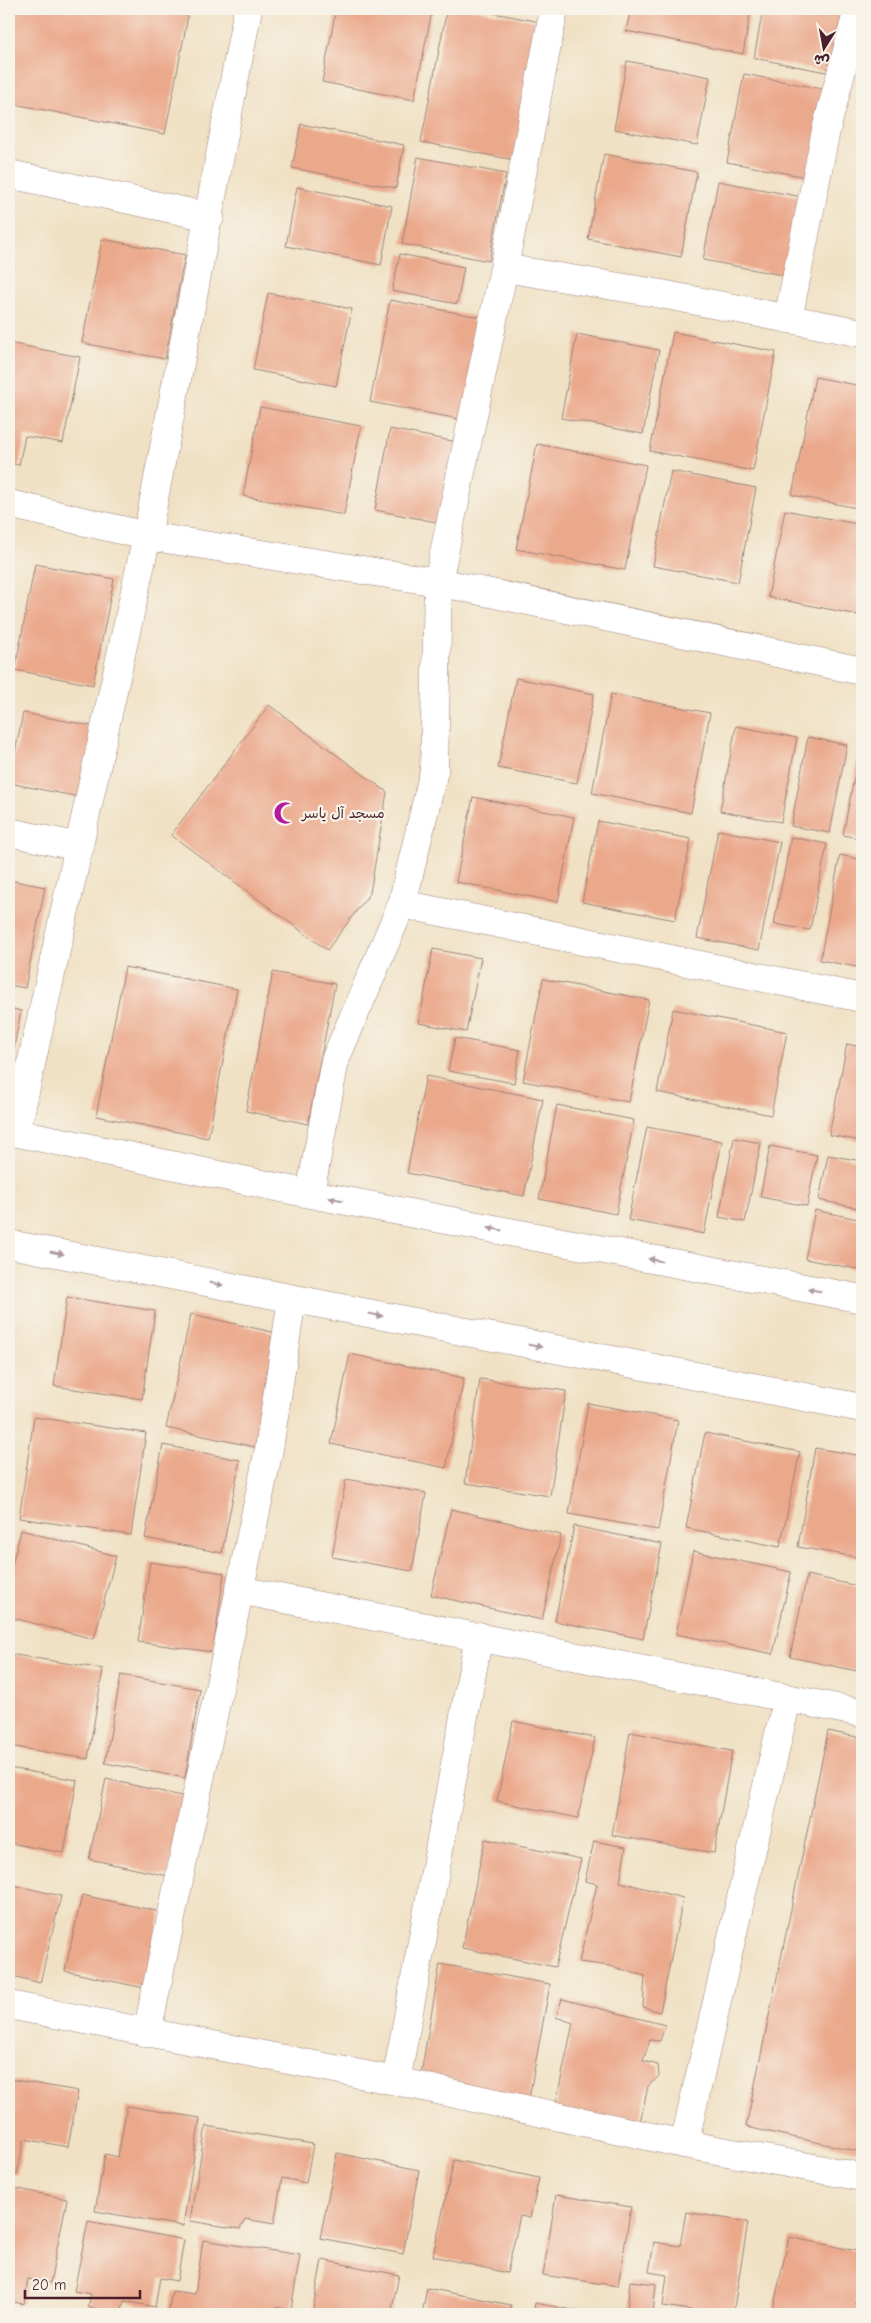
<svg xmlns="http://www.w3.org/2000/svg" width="871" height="2323" font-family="'Comic Neue','Playpen Sans Arabic',sans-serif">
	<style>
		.building { fill: #eba98c }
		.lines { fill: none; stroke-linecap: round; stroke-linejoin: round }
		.street-casing { stroke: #9d8078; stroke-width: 29 }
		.street { stroke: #fff; stroke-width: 28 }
		.oneway { fill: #ae9aa0 }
		.labels { text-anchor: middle; stroke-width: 4.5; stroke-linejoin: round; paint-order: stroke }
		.poi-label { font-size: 14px; fill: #4a1f2b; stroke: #f7f3e8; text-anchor: start }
	</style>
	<rect width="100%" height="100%" fill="#f7f3e8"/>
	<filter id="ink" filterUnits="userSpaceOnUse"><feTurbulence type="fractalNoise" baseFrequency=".02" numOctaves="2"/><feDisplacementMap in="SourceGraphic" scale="10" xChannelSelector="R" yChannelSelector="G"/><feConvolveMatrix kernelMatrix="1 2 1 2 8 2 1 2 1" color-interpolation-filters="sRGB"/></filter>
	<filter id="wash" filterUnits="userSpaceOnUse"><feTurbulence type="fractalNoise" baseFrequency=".0096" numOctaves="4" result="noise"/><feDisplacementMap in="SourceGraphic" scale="20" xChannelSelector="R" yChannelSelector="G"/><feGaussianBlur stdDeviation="1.12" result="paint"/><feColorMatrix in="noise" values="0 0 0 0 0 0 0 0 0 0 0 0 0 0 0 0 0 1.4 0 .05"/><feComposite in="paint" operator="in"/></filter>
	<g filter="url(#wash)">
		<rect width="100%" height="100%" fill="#f0e1c4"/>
		<g id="blocks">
			<!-- building -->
			<path class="building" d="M9,9H149L188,16L165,134L9,103Z
				M336,9L432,11L414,100L322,82Z
				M447,9H472L541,22L514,160L421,142Z
				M631,9H751L743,54L626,31Z
				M763,9H843L831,73L754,58Z
				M627,61L710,77L697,145L614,129Z
				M744,74L828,90L811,178L727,162Z
				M301,124L404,145L396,188L292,168Z
				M604,154L697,172L681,257L588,239Z
				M418,157L506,174L489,261L402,244Z
				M718,181L802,197L787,276L703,260Z
				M297,187L392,206L381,265L286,246Z
				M102,239L185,255L165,359L82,343Z
				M400,254L464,267L457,304L392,291Z
				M268,293L352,309L336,386L253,370Z
				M390,300L484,318L464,420L370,402Z
				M673,332L776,352L753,471L650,451Z
				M577,334L659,350L643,434L561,418Z
				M9,343L80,357L63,443L25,436L19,465L9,463Z
				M815,377L862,386V509L792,495Z
				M260,407L361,426L344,515L243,496Z
				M390,429L457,442L441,523L375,510Z
				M537,444L646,465L625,570L516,549Z
				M671,471L756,488L738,582L653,566Z
				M785,510L862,525V593L858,615L768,597Z
				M35,564L114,579L93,685L15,670Z
				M516,678L594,694L577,783L498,768Z
				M611,694L710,713L691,813L592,793Z
				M269,705L387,792L370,893L327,950L171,835Z
				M23,713L98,727L84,798L9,783Z
				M736,726L797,738L781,822L720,811Z
				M808,737L847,745L830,833L791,826Z
				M861,741H862V839L843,835Z
				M473,797L574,817L558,902L456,882Z
				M598,821L691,839L675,920L582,902Z
				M718,830L780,842L759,950L697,938Z
				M791,837L827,844L810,930L774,924Z
				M840,855L862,860V968L820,960Z
				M9,880L45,887L25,988L9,985Z
				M433,949L481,958L466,1032L419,1023Z
				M125,967L237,989L208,1138L96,1116Z
				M273,972L335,984L308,1124L246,1111Z
				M543,979L649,1000L629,1102L523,1081Z
				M9,1008L21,1011L10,1068H9Z
				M673,1009L787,1032L771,1115L657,1092Z
				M455,1038L520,1050L514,1083L448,1071Z
				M847,1044L862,1047V1141L829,1135Z
				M426,1076L543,1099L524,1196L407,1173Z
				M557,1105L634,1120L616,1214L539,1199Z
				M647,1127L722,1141L704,1234L628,1220Z
				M734,1138L761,1143L745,1222L719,1217Z
				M770,1146L817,1155L807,1206L760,1197Z
				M828,1155L862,1161V1209L819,1200Z
				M815,1210L862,1220V1270L805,1259Z
				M67,1297L155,1311L142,1399L54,1386Z
				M191,1314L281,1334L255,1447L166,1428Z
				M350,1354L464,1378L446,1468L331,1444Z
				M480,1379L566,1391L550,1496L465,1483Z
				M588,1403L678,1420L658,1530L569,1514Z
				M34,1417L146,1433L131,1535L19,1518Z
				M705,1433L800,1452L780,1547L686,1528Z
				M163,1445L240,1460L222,1553L145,1538Z
				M815,1448L862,1456V1558L798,1547Z
				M346,1479L426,1493L412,1571L332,1557Z
				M451,1509L561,1535L542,1620L431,1595Z
				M574,1526L662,1544L643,1639L555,1621Z
				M21,1530L116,1556L94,1639L9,1617V1577Z
				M693,1551L791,1572L773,1654L676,1634Z
				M150,1562L224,1573L213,1652L138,1642Z
				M807,1575L862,1587V1672L790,1657Z
				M9,1654L103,1669L88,1759L9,1746Z
				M121,1675L200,1689L185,1778L105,1763Z
				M513,1721L595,1738L578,1818L497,1801Z
				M828,1731L862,1738V2152L746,2127Z
				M630,1732L732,1751L714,1853L612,1835Z
				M9,1768L77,1780L64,1853L9,1843Z
				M106,1779L186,1797L168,1876L89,1859Z
				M485,1839L581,1859L555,1967L462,1948Z
				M594,1841L626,1847L620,1882L683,1898L660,2012L643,2007L645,1976L610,1966L579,1962L597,1884L585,1881Z
				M9,1884L61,1896L40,1983L9,1975Z
				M82,1895L161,1912L144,1988L65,1971Z
				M440,1964L550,1984L528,2104L419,2085Z
				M562,1999L665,2025L660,2041L650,2040L643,2061L658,2065L659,2076L648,2086L638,2132L554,2112L573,2023L556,2017Z
				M9,2079L78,2091L68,2147L24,2139L17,2175L9,2173Z
				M127,2106L200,2118L183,2226L95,2211L105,2154L118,2157Z
				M206,2126L313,2144L306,2183L282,2178L274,2224L245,2219L240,2229L190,2221Z
				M337,2153L419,2170L403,2254L320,2238Z
				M454,2160L539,2178L530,2218L520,2216L507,2273L433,2256Z
				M9,2187L67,2199L50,2283L28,2279L24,2304L9,2301Z
				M556,2195L631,2207L618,2286L543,2275Z
				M686,2212L748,2222L733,2314H718L663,2306L667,2275L649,2272L654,2242L680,2246Z
				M88,2221L184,2240L177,2281L160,2278L155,2307L124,2301L121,2314L88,2307L91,2294L74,2291Z
				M789,2237L862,2252V2271L855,2304L862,2305V2314H772Z
				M203,2240L300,2255L291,2310L276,2307L275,2314H168L172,2291L195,2294Z
				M322,2260L399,2275L391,2314H312Z
				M630,2281L656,2284L653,2314L627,2311Z
				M427,2288L511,2305L510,2314H422Z
				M535,2303L589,2313V2314H533Z"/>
		</g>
	</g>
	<g filter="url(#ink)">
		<use href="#blocks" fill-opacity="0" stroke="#9d8078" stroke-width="1"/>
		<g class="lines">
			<defs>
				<path id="street" d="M9,174L210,217
					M504,268L656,293L862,333
					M788,319L826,130L858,9
					M9,504L147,536L438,582L862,671
					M9,832L80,847
					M402,904L862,998
					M9,1131L310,1194L862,1299
					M16,1133L147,536L248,9
					M310,1194L335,1060L402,904L434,771L438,582L504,268L554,9
					M9,1244L862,1408
					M239,1590L862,1713
					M9,2005L396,2081L684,2144L862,2177
					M147,2033L269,1449L292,1299
					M396,2081L479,1636
					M684,2144L787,1699"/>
			</defs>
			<!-- street casing -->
			<use href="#street" class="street-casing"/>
			<!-- street -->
			<use href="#street" class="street"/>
		</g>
		<!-- one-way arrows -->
		<defs><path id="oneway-solid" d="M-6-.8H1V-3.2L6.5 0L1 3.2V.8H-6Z" transform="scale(1.25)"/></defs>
		<g class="oneway">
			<use href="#oneway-solid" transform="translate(336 1199) rotate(-169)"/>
			<use href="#oneway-solid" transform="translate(495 1229) rotate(-169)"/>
			<use href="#oneway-solid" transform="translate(57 1253) rotate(11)"/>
			<use href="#oneway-solid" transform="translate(655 1260) rotate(-169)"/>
			<use href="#oneway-solid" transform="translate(216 1284) rotate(11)"/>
			<use href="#oneway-solid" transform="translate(814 1290) rotate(-169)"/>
			<use href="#oneway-solid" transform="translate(376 1315) rotate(11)"/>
			<use href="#oneway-solid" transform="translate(535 1346) rotate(11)"/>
		</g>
	</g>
	<!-- icons -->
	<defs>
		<symbol id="mosque-bare" viewBox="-9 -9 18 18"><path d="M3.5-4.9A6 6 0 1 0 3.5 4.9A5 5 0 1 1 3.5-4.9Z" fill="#b5179e" stroke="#f7f3e8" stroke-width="2.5" paint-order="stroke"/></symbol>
	</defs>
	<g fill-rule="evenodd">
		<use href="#mosque-bare" x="269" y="797" width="32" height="32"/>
	</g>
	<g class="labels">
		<!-- poi labels -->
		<g class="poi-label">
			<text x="302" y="818">مسجد آل ياسر</text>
		</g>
	</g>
	<!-- margin -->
	<rect width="871" height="2323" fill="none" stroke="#f7f3e8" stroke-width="30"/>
	<!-- north arrow -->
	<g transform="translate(824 48) rotate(191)" stroke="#f7f3e8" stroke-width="4" paint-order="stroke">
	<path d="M0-4L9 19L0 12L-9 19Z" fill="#4a1f2b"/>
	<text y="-8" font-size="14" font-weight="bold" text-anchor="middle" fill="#4a1f2b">ش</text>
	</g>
	<!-- scale -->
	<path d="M25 2290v8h115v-8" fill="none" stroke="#4a1f2b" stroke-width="2.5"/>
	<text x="32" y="2290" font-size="15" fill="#4a1f2b" stroke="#f7f3e8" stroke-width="4" paint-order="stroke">20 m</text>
</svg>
